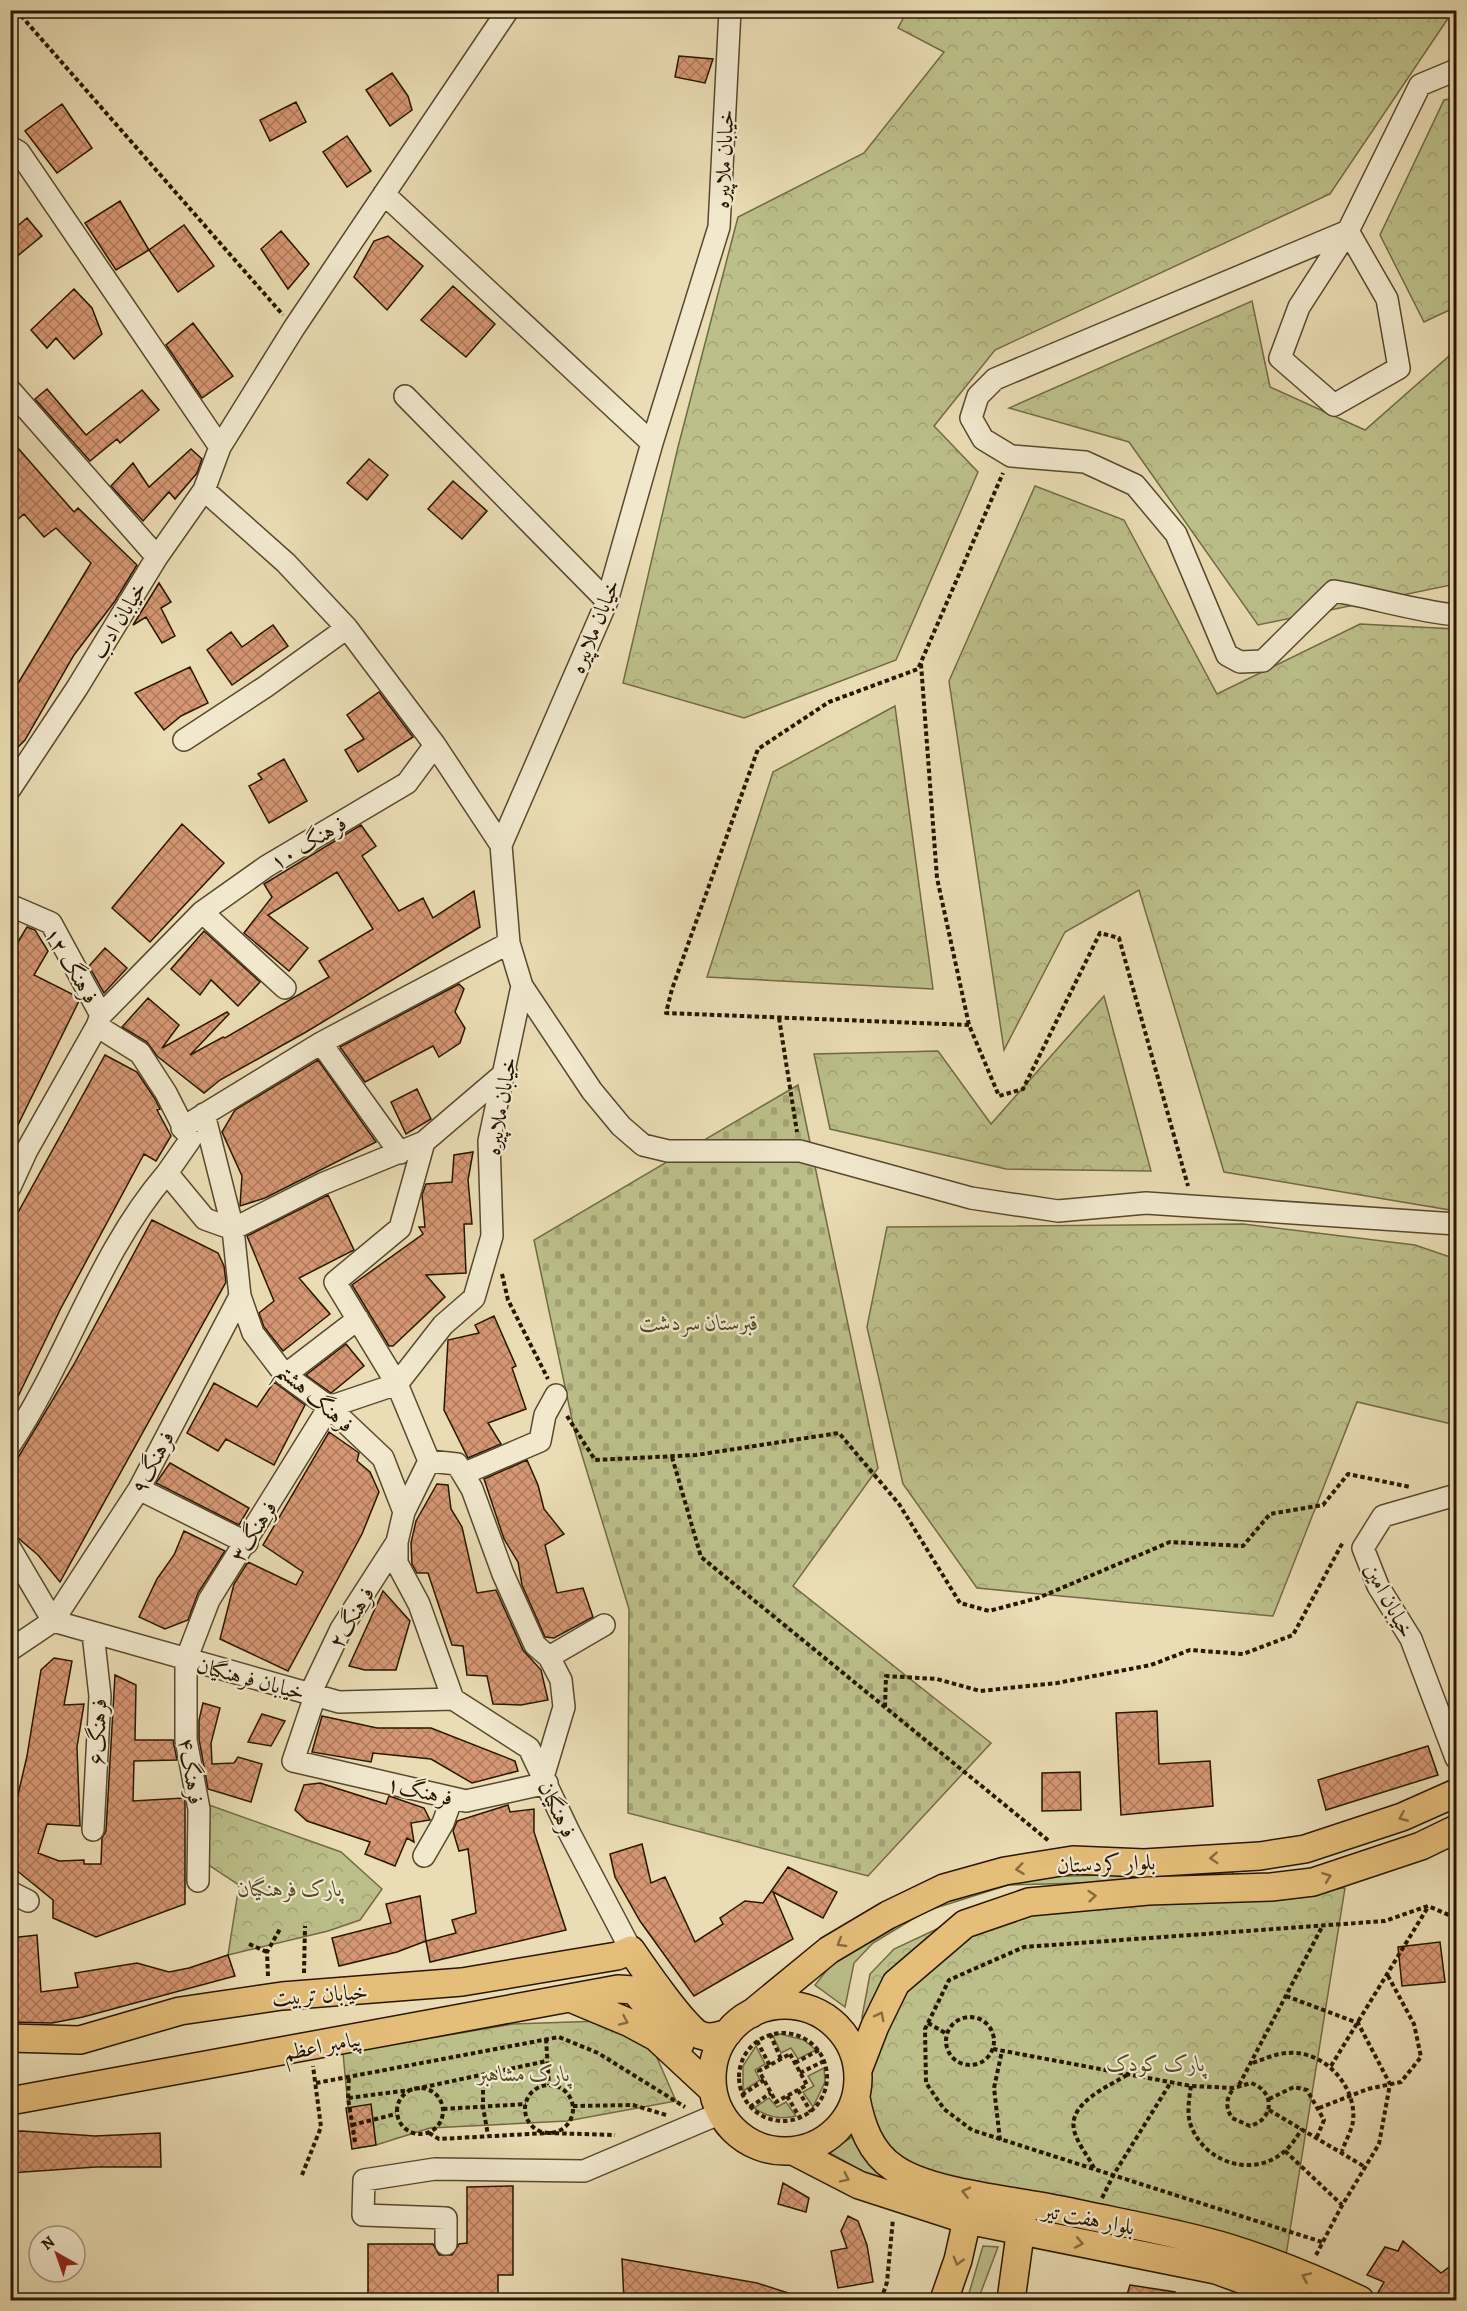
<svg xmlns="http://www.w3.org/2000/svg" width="1467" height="2311" font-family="Alegreya,Amiri,serif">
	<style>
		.green { fill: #bcbf8a; stroke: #726a45; stroke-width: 1.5 }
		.forest { fill: url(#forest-crowns); stroke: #726a45; stroke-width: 1.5 }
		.cemetery { fill: url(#cemetery-stones); stroke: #726a45; stroke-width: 1.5 }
		.building { fill: url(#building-cross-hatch); stroke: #281600; stroke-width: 1.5 }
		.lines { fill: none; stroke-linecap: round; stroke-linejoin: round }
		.minor-casing { stroke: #58482d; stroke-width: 24 }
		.major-casing { stroke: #281600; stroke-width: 30 }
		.path { stroke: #281600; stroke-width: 4; stroke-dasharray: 4.5 3; stroke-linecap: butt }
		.minor { stroke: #f1e8ce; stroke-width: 21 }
		.major { stroke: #e5be7a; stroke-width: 27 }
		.oneway { stroke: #866a3d }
		.labels { text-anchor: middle; stroke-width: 4.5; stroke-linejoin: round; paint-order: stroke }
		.street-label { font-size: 22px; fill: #281600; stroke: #f1e8ce }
		.park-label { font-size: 22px; font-style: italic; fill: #544929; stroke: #f1e8ce }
	</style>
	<defs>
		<pattern id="forest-crowns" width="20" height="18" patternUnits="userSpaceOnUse" patternTransform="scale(1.5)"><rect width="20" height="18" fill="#bcbf8a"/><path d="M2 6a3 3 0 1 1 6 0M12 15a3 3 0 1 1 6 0" fill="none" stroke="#a2a375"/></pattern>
		<pattern id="cemetery-stones" width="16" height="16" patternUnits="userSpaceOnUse" patternTransform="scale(1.5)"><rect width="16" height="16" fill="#bcbf8a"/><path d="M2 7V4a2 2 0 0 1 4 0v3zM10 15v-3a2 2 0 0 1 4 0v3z" fill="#a2a375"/></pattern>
		<pattern id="building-cross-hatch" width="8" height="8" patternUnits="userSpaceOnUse" patternTransform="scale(1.5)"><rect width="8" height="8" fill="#d69774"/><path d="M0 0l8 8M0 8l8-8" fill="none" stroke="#ae7a5d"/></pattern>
	</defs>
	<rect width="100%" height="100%" fill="#eadcb4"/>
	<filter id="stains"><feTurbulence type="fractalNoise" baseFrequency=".00333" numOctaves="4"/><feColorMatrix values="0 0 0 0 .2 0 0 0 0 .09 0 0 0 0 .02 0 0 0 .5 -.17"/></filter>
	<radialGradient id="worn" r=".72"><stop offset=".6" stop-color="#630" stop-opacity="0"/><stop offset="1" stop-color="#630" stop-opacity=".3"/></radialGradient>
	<!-- green -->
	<path class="green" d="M1231,1871L1235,1875L1231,1879L1008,1885L926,1911L873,1943L854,1963L845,2007L815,1985L838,1956L926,1904L1007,1878Z
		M780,2034L804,2040L816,2050L798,2059L791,2048L781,2053L773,2036Z
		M756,2046L765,2064L755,2070L760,2080L743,2091V2066Z
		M824,2068L825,2082L813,2107L803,2092L814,2086L808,2076Z
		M769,2098L777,2107L786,2102L796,2116C780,2120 768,2117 754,2108Z
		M857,2134L921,2188L875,2178L828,2152Z
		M983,2246L998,2247L978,2300H967Z"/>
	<!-- forest -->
	<path class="forest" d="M907,11H1453L1330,194L995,350L934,426L978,472L896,660L744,718L623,683L678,447L738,217L864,153L944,52L898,28Z
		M1456,98V307L1424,322L1380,235L1444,100Z
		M1252,301L1270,387L1365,430L1456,350V584L1258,625L1129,442L1009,408Z
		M1035,486L1124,520L1217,694L1360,624L1456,629V1211L1224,1172L1139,890L1065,932L1004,1050L949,681Z
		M895,706L933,989L707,977L773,772Z
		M1104,996L1151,1171L1006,1169L830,1129L814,1054L938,1051L991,1124Z
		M1243,1224L1415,1245L1456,1259V1425L1357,1402L1273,1616L977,1588L903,1484L867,1327L887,1227Z
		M209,1805L341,1852L382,1889L360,1920L328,1931L228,1955L239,1885L201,1860Z
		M1345,1888L1286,2255L947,2187L899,2160L858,2109L867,2073L862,2017L870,1974L894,1949L958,1919Z
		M601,2021L654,2051L676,2101L567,2121L430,2128L376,2145L352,2149L343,2053L513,2024Z"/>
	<!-- cemetery -->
	<path class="cemetery" d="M798,1085L878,1468L793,1586L991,1743L868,1876L628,1813L629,1609L574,1429L534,1240Z"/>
	<!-- building -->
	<path class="building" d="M679,56L713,59L705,83L675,77Z
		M392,73L408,96L412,110L390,126L366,90Z
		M296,102L306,122L270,141L260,120Z
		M62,104L92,148L57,173L25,131Z
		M347,136L371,171L347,187L323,152Z
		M120,201L149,250L116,270L85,223Z
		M27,218L42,236L10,262V232Z
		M184,225L214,266L178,292L149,250Z
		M281,231L309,264L288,289L261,249Z
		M388,236L423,266L387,310L354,277L374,241Z
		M453,286L495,324L466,357L421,320Z
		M74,289L92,308L102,334L74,359L56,338L47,348L31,330Z
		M193,323L233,376L202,398L166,345Z
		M47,389L86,435L142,390L159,410L120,443L117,439L90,461L35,399Z
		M10,439L74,512L78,508L137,565L115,601L74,655L25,740L10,755V679L17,685L91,563L56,528L44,537L24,514L10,526Z
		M191,449L202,459L197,473L175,499L169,492L143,521L111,486L133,463L149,487Z
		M369,459L388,475L367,500L347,483Z
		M453,481L487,511L462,539L428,509Z
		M159,583L171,602L161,608L175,636L162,643L146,617L133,625Z
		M273,625L288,646L232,685L207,650L231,632L242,647Z
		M190,667L208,703L181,716L164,730L135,693Z
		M379,692L413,737L358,772L345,750L364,739L347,715Z
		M284,759L307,801L269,823L249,786L262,779L258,774Z
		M182,824L224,863L150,942L112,908Z
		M361,825L376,846L362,856L399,911L423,898L433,918L474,891L480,927L306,1032L220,1080L204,1093L157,1056L147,1042L122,1027L148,998L179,1025L162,1048L227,1012L229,1014L190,1055L223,1037L225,1038L329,977L319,961L373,929L337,872L268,915L308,948L289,971L244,933L272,897L264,884Z
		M27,927L35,930L48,951L34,975L76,996L79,1001L10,1141V955Z
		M204,931L260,982L238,1006L211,980L200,995L171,969Z
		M105,948L127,968L104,993L89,966Z
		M459,984L464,989L455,1012L465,1028L460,1043L439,1057L433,1046L365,1082L340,1047Z
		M105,1055L137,1072L155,1099L160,1109L157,1110L171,1136L156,1161L144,1154L61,1308L10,1413V1227Z
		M318,1060L376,1142L265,1198L240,1206L242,1176L222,1132L235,1110Z
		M417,1089L431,1119L406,1134L391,1102Z
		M473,1152L468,1180L472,1224H464L466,1273L426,1275L445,1297L393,1346H389L352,1285L423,1234L419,1227H425L422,1195L426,1184L452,1182L454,1155Z
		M328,1195L354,1250L299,1278L330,1314L283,1351L264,1327L259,1313L274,1301L247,1236Z
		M152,1220L218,1253L224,1266L226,1282L60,1582L38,1555L17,1537L12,1519L16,1513L10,1492V1458L16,1461L73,1366Z
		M494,1316L516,1366L512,1368L526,1409L488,1423L501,1444L468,1458L444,1410L448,1340L479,1333L475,1325Z
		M346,1344L364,1366L331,1393L306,1375Z
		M274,1382L305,1405L274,1465L226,1439L218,1451L187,1433L214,1383L257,1407Z
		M329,1432L359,1453L357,1461L370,1472L379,1492L362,1534L288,1671L220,1639L234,1584L248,1562L296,1585L303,1572L263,1545Z
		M527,1460L538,1485L544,1509L564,1534L545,1545L557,1593L583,1588L593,1617L554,1638L545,1637L522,1585L518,1562L504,1539L484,1479Z
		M170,1463L249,1508L239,1525L156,1483Z
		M437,1484L448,1485L451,1509L462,1527L477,1593L496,1590L523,1650L541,1670L548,1700L521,1705L493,1704L487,1676L467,1675L463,1646L452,1645L428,1573H417L412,1564L411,1543L416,1521Z
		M184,1531L225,1551L198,1593L188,1620L165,1629L139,1617L157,1579L174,1555Z
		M383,1591L410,1621L396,1670H365L349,1666Z
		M54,1658L72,1661L64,1705L84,1704L77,1747L80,1826L47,1824L38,1853L59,1861L84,1860V1864H101L102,1838L106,1831L115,1675L136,1685L135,1740H173L177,1760L134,1761L133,1801L184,1798L185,1801V1904L96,1937L53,1918V1900L10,1865V1829L27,1756L41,1670Z
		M203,1703L220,1708L211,1743L212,1764L234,1763L238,1757L262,1764L251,1802L208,1789L199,1739V1720Z
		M1157,1711L1159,1764L1210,1761L1213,1806L1121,1815L1116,1713Z
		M262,1714L285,1721L271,1746L248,1742Z
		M322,1716L377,1728H431L515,1761L518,1771L472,1783L431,1759L373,1753L371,1762L312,1752Z
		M1428,1746L1438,1775L1326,1810L1318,1780Z
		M1080,1772L1081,1810L1042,1811V1773Z
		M320,1783L386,1804L389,1796L395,1798L424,1808L430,1820L411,1823L414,1842L407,1838L395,1866L365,1854L370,1842L307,1821L295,1810L304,1785Z
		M508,1805L510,1812L534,1809V1832L566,1930L430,1962L426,1941L456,1933L452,1920L476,1913L468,1849L459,1851L453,1831L457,1821Z
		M642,1844L651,1883L665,1877L695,1942L723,1924L720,1918L745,1901L763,1903L788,1867L837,1892L823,1918L773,1892L793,1939L694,1996L640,1921L615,1877L610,1854Z
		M420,1896L426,1941L397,1952L339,1966L332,1938L391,1923L386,1904Z
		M37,1935L41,1992L78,1987L75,1973L137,1963L169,1972L189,1968L228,1955L235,1976L83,2017L52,2023L10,2022V1938Z
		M1440,1942L1445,1982L1402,1986L1398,1947Z
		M371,2104L376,2145L352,2149L346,2108Z
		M22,2131L95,2136L160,2133L161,2167H96L10,2173V2132Z
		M783,2183L809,2198L806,2212L778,2204Z
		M513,2186V2275H498V2301H368V2244H433L439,2255H452L459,2244L467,2243V2187Z
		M848,2216L858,2221L867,2245L873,2282L838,2288L831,2251L847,2248L841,2231Z
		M1403,2241L1441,2273L1456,2262V2301H1389L1376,2296L1384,2282L1367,2275L1385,2247L1398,2251Z
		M622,2259L757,2283L801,2297V2301H624Z
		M1130,2285L1175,2292L1174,2301H1125Z"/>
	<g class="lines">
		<defs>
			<path id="minor" d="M10,147L19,152L220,447
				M384,194L652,443
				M1348,231L995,379L978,396L971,418L983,439L1011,456L1085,462L1135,485L1176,534L1227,655L1240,662L1263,661L1334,591C1375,598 1415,611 1456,615
				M1348,231L1387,299L1399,368L1334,405L1280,358L1299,307L1348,231L1420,85L1456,70
				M10,390L157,557
				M405,396L607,601
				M204,490L286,563L347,628L435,745
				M184,740L265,687L347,628
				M10,789L77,688L157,557L204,490L220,447L294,328L508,10
				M202,912L285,988
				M10,913L14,907L51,923L101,1015
				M522,986L592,1091L621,1126L643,1145L668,1151H800L971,1198L1058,1211L1146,1203L1456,1224
				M97,1026L101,1015L202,912L267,866L407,783L435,745L501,845
				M321,1043L400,1153
				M204,1114L233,1229L322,1184L424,1142
				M182,1128L321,1043L509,943
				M10,1187L27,1150L97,1026L140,1053L166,1093L190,1140L167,1173
				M285,1375L358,1319
				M10,1445C68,1358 98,1253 167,1173L205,1219L233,1229L240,1296L253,1333L285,1375L329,1407L383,1458L404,1512L397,1542V1563L419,1604L453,1699
				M429,1461L457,1464L472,1489L503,1574L535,1645L549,1657L561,1680L564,1707L543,1777
				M463,1474L540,1441L545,1415L556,1395
				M139,1489L247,1543
				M1456,1495L1383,1516L1363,1548L1378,1586L1411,1639L1456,1758
				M404,1512L429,1461L397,1384L443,1325L474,1298L492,1236L489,1141L522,986L509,943L501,845L607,601L652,443L719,227L730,10
				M10,1548L53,1621
				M53,1621L339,1702L453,1699
				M10,1650L53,1621L139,1489L240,1296
				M549,1657L604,1625
				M310,1694L341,1629L397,1542
				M315,1696L293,1761L466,1801L547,1783
				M453,1699L529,1748L569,1832L631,1950
				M93,1830L100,1696L93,1633
				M424,1856L443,1823L452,1798
				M198,1881L199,1809L186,1740V1660L209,1600L329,1407L397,1384L335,1282L400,1228L424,1142L506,1072
				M10,1892L28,1901
				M446,2244V2218L363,2215L364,2180L435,2169L584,2171L721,2113"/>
			<path id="major" d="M634,1990L680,2044
				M570,1998L630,2023L656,2037L713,2090
				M712 2078a73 73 0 1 1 146 0a73 73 0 1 1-146 0Z
				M751,2014L829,1950L888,1915L944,1888L1005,1871L1073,1860L1144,1863L1260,1856L1305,1849L1402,1817L1456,1793
				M10,2038L80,2040L180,2011L282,1996L462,1982L617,1956L631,1950C642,1966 686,2030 700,2035C710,2039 718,2036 728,2033
				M858,2070L875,2026L896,1983L965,1924L1029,1902L1148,1891L1271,1887L1313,1882L1421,1846L1456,1829
				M856,2098C861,2125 870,2152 894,2168C931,2194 1016,2200 1061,2210C1115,2222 1177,2232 1229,2248C1274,2262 1318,2280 1360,2300
				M10,2101L618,1989L634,1990
				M793,2151L859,2185L967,2220L1216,2270L1298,2300
				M944,2300L958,2260L967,2220
				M1011,2300L1023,2213"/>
		</defs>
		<!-- minor casing -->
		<use href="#minor" class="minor-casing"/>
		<!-- major casing -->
		<use href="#major" class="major-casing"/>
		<!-- path -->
		<path class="path" d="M16,10L283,315
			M921,664L937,878L969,1025L999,1096L1023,1089L1100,933L1119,938L1188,1186
			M779,1018L797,1132
			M969,1025L666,1013L672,989L758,749L829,702L918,669L1003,473
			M502,1274L508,1300L548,1379
			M567,1416L595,1460L696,1455L839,1433L899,1504L960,1603L989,1611L1038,1598L1170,1542L1243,1546L1270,1514L1323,1505L1348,1474L1410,1487
			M672,1457L701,1557L1049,1841
			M885,1707L886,1676L937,1679L980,1691L1057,1683L1151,1665L1190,1650L1243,1654L1293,1635L1343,1542
			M249,1944L267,1952
			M304,1973L305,1926
			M268,1976L267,1952L280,1929
			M1286,1996L1358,2023L1390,2084L1379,2144L1340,2209L1315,2257
			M946 2041a24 24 0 1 1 48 0a24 24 0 1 1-48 0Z
			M928,2023L947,2034
			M739 2077a44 44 0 1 1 88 0a44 44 0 1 1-88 0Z
			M770,2034L781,2059
			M546,2039L549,2085
			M757,2041L770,2066
			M993,2049L1191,2086L1234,2088L1251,2083C1275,2091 1275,2119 1250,2126L1232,2118C1225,2107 1226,2098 1234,2088
			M790,2054L807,2085L776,2102L759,2071Z
			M795,2063L819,2050
			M1253,2063C1264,2059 1277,2053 1288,2053C1324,2050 1357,2086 1353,2121C1352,2130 1345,2142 1342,2151
			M1331,2066L1428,1907
			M800,2073L824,2061
			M483,2075V2107L488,2135
			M316,2083L559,2037L598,2053L685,2107
			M1239,2085L1322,1927
			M525 2109a24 24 0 1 1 48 0a24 24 0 1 1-48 0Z
			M1191,2086C1189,2098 1187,2112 1190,2123C1203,2163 1253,2179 1285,2151C1292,2145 1297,2136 1302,2129
			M397 2111a23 23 0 1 1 46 0a23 23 0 1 1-46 0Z
			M798,2090L811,2112
			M742,2095L764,2080
			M787,2096L800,2118
			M348,2098L349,2076
			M1269,2099L1294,2087L1307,2090L1324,2120L1317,2137
			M573,2106L633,2105L666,2115
			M750,2107L771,2093
			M1319,2108L1368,2089L1401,2082L1421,2057L1414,2024L1387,1974
			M443,2109L526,2104
			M1269,2110L1365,2167
			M352,2125L396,2114
			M429,2133L439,2139L548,2133L615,2135
			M1000,2140L994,2088L1002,2051
			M355,2142L348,2098L410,2090L547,2061
			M1285,2151L1342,2205
			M1094,2168C1088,2156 1077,2143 1074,2130C1068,2103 1109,2086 1127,2075
			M302,2175L321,2127L313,2066
			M1102,2198L1114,2174L1171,2082
			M1322,2242L972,2130L944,2109L926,2083L925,2029L949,1980L1024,1947L1385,1921L1428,1906L1456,1918
			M881,2300L887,2282L893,2219"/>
		<!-- minor -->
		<use href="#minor" class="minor"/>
		<!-- major -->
		<use href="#major" class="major"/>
	</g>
	<!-- one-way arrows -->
	<defs><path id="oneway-chevron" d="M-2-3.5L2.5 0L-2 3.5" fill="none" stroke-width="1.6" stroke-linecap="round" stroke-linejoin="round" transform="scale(1.5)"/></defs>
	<g class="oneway">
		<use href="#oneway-chevron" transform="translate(1403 1817) rotate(157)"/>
		<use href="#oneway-chevron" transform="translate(1214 1858) rotate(176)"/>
		<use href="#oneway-chevron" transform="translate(1020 1869) rotate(173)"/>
		<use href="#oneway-chevron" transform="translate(1327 1877) rotate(-20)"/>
		<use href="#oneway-chevron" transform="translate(1092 1896) rotate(-5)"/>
		<use href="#oneway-chevron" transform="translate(841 1943) rotate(149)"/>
		<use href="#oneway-chevron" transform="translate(880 2016) rotate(-63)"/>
		<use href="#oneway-chevron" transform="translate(624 2021) rotate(24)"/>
		<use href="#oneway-chevron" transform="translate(845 2178) rotate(26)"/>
		<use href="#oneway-chevron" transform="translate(966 2192) rotate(-167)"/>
		<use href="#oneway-chevron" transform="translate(1079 2243) rotate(11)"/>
		<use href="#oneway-chevron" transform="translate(958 2261) rotate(106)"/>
		<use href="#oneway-chevron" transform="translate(1306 2277) rotate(-157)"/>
	</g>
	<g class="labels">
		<!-- street labels -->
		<g class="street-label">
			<text transform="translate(723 159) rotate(-87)" y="8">خیابان ملاپیره</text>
			<text transform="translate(118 620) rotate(-59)" y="8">خیابان ادب</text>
			<text transform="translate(594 626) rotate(-68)" y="8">خیابان ملاپیره</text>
			<text transform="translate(308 842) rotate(-31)" y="8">فرهنگ ۱۰</text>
			<text transform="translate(72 965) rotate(59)" y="8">فرهنگ ۱۲</text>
			<text transform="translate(500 1106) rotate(-80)" y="8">خیابان ملاپیره</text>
			<text transform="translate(316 1397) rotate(41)" y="8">فرهنگ هشتم</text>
			<text transform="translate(152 1462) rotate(-62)" y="8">فرهنگ۹</text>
			<text transform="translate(253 1531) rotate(-58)" y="8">فرهنگ۳</text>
			<text transform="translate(1390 1600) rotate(62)" y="8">خیابان امین</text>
			<text transform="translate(351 1617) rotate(-59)" y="8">فرهنگ۲</text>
			<text transform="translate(251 1678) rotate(15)" y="8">خیابان فرهنگیان</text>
			<text transform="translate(97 1732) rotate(-88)" y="8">فرهنگ۶</text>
			<text transform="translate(192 1771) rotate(81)" y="8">فرهنگ۴</text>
			<text transform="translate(420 1790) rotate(13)" y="8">فرهنگ۱</text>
			<text transform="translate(558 1809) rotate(64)" y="8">فرهنگیان</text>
			<text transform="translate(1106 1863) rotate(-2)" y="8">بلوار کردستان</text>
			<text transform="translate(320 1994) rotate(-4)" y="8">خیابان تربیت</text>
			<text transform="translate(322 2045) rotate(-11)" y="8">پیامبر اعظم</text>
			<text transform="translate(1089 2218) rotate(11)" y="8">بلوار هفت تیر</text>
		</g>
		<!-- park labels -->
		<g class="park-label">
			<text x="699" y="1330">قبرستان سردشت</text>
			<text x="290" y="1896">پارک فرهنگیان</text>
			<text x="1156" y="2071">پارک کودک</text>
			<text x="524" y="2081">پارک مشاهبر</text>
		</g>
	</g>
	<!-- margin -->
	<rect width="1467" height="2311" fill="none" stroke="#eadcb4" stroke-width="36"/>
	<rect x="12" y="12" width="1443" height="2287" fill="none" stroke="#281600" stroke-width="3"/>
	<rect x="18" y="18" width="1431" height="2275" fill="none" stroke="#281600" stroke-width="1.5"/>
	<!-- north arrow -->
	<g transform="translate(57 2254) rotate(320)"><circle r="28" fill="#f1e8ce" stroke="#a1947c" stroke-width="1.5"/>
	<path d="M0-4.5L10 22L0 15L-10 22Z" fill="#8f2418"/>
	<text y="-9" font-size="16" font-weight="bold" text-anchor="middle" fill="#281600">N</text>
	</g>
	<rect width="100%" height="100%" filter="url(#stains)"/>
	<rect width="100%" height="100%" fill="url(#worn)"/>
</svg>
